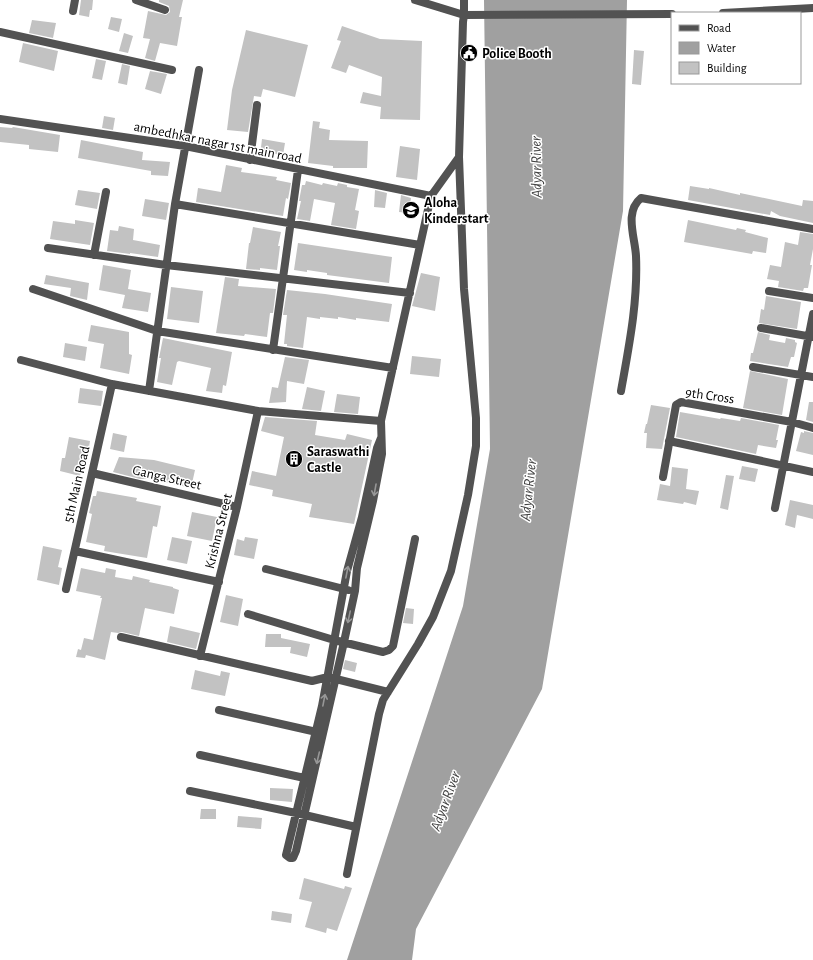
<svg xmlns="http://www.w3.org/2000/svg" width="813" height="960" font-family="'Alegreya Sans',sans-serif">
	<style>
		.water { fill: #a0a0a0 }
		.building { fill: #c2c2c2 }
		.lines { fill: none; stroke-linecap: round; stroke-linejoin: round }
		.minor { stroke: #525252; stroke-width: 8 }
		.tertiary { stroke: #525252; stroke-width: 8 }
		.oneway { stroke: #979797 }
		.labels { text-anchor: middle; stroke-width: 3; stroke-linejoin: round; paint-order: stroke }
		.poi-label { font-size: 14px; font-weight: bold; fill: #000; stroke: #fff; text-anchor: start }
		.street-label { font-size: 14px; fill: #000; stroke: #fff }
		.water-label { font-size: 15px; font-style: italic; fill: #414141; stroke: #fff }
	</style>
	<rect width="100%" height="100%" fill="#fff"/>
	<!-- water -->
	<path class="water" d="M484,0H627L623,211L542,689L416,929L412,960H347L463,606L490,449Z"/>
	<!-- building -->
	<path class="building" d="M81,0H93L92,10H90L89,17L79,15Z
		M159,0H183L179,17H182L177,46L160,43L155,61L145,58L150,39L143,38L148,11L166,15L170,12L169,6L159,2Z
		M111,17L122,19L119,32L108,29Z
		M32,20L56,23L53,38L29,33Z
		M342,26L380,39L422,41L420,120L380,119L381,107L360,103L363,92L381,96L382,77L349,65L346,73L331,68L341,41L337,40Z
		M246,30L308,45L295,97L263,89L261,97L254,96L248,132L227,130L232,90Z
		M124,33L133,36L128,53L119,51Z
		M23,43L58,51L54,71L19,62Z
		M634,50L644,51L641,85L632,84Z
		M96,59L106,61L102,80L92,78Z
		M122,64L130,66L127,85L118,83Z
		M150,71L167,74L161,94L145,89Z
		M104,116L115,118L113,130L102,128Z
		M313,121L320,122L319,128L330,130L329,140L368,141L367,168H333V166L308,163Z
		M0,127L12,128L13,127L60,135L58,152L29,149V145L0,142Z
		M262,139L285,143L283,155L275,154L274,158L260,156Z
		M81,140L143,152L142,160L170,162L168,176L151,175V171L78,158Z
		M400,146L420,149L417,180L396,177Z
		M226,165L242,168L241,172L277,177L276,180L291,183L288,199L286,198L283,216L196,202L198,188L221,192Z
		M306,181L322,185L323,183L337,186L338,183L347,185V187L359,189L355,210L359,211L356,229L331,225L335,203L314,199L310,221L297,219L301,201H299L302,185H305Z
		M690,186L709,189V188L740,195V193L802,206L803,200L813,201V223L780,216L771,211L770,215L688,200Z
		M78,190L100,193L97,209L75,205Z
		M375,190L387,193L385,208L374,207Z
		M401,195L411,198L409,213L399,212Z
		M145,199L169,203L166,220L142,216Z
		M75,220L94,223L90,245L50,239L53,221L75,224Z
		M688,220L736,230L737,228L746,230L745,232L768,238L766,253L753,251L752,254L684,242Z
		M119,226L134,229L133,240L160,245L158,257L130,253V254L107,251L110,230L118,231Z
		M253,227L281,232L278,246H280L277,270L260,268V270L246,269L249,243H250Z
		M800,232L813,234V249L810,265H812L808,288H804L803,291L778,287L779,281L767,279L770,265L781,267L785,242L798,245Z
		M298,243L392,257L389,283L327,275V273L307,270V272L294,270Z
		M103,265L131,270L128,289L151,293L148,312L122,308L125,295L99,290Z
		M421,273L440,277L435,311L412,306Z
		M46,275L89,283L87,300L70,296L71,288L44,284Z
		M225,277L239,279L238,286L276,289L273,313H270L267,337L245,334L244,336L216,333Z
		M171,287L203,291L199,323L167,319Z
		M287,290L325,294L392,304L389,322L356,318V320L338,317V319L320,317V319L307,317L303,348L287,346V344H284L287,315H283Z
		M766,296L801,302L797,329L759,323L761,309L764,310Z
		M91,325L129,332V354L132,355L129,374L100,368L104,344L88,341Z
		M758,332L770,335L769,340L785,343L786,338L795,340V342L797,343L794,357H791L788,367L750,361L751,353H753Z
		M163,338L232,352L226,386L223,385L222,393L206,391L211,368L179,361L177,362L172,385L157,382L161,358H159Z
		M65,343L87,347L85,361L63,357Z
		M412,356L441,359L439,377L410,374Z
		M285,357L309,360L304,384L287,381L286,402L269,403L272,387L278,388Z
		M750,371L788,379L782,415L743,408Z
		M307,387L325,391L321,411L302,409Z
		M80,388L103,391L101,406L78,403Z
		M337,394L360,397L358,414L334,412Z
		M809,402H813V422L806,420Z
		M651,405L670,408L662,449L646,448L647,433H644L646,424H647Z
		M680,412L720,419L721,418L740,421L741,418L779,425L776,440H778L776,448L758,445L756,454L676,437Z
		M265,417L317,421L315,435L345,440L347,434L372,440L354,524L309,517L312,504L272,496L273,490L249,485L252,471L276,476L284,437L261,431Z
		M804,431L813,433V455L796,451L801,432L804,433Z
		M113,433L127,436L124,452L110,449Z
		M69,437L90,441L87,459L84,458L80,476L60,471L62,458H65Z
		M119,457L154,460L195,470L191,488L152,479H140L113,472Z
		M742,466L758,469L755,482L739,479Z
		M672,467L688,469L686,489L699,491L696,505L684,502L683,504L657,500L660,484L670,486Z
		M726,475L734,476L728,510L720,508Z
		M97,491L137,498L136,501L161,506L157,527L153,526L147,558L104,551L105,546L86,542L92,514L89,513L93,496H96Z
		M790,500L813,505V519L797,515L795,528L785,525Z
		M192,512L217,517L212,541L187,536Z
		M172,537L192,541L187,564L167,560Z
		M245,537L258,539L254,559L234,555L237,539L244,541Z
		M43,546L62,550L58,567L62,568L59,585L37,580Z
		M81,568L105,573L106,568L116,570L115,577L132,580L133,576L150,580L149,582L173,587V588L179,590L174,614L145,608L139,636L122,632L118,633L111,632L105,660L86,655L85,658L76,657L78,649L81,650L84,638L93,640L102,598H100L101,596L76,591Z
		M226,595L243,599L238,626L220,622Z
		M406,608L414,609L413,624L403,623Z
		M170,626L200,633L196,649L167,642Z
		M266,634H281V638L310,644L307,657L290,653L291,647H265Z
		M345,660L357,663L355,672L343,669Z
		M195,670L220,676L221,671L230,673L225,696L191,689Z
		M270,788L293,789L292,802L270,800Z
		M201,809H216V819H200Z
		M238,816L262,818L261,829L237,827Z
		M304,878L344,889L345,886L352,888L337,931L327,928L326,933L305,927L312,902L299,899Z
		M272,911L292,914L291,923L271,920Z"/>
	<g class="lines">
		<!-- minor -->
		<path class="minor" d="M136,0L165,10
			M73,11L75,0
			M0,32L172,70
			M0,119L185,146L431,196
			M250,160L257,105
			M175,204L420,245
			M48,248L166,265L410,293
			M94,255L106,192
			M33,289L157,331L393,368
			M769,291L813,298
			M761,328L813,337
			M273,350L298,170
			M21,360L112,384L258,411L381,421
			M753,367L813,377
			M149,391L175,204L199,70
			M621,391C629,346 638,302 636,256C635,237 624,212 641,198L813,229
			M381,438L377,448L362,517L347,571L322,706L287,851L286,855L290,858H293L296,851L344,642L355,591L357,568L373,501L382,454L381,421L431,196L459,157L463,22L464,15V0
			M669,441L813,472
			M92,473L237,507
			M663,477L676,405L681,402L792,422L813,428
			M775,508L813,314
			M75,551L219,582
			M266,569L348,590
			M66,589L112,384
			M248,614L334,640L383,652L389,650L393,646L415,539
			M121,637L312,681L328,677L388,692
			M200,656L237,507L258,411
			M219,710L321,733
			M200,755L309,779
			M190,791L296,813L356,827
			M347,874L379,714L383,700L418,644L433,617L451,571L468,495L476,446V418L464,289L459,157"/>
		<!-- tertiary -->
		<path class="tertiary" d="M415,0L464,15L672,14
			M723,13L813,8"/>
	</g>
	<!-- one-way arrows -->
	<defs><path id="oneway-shaft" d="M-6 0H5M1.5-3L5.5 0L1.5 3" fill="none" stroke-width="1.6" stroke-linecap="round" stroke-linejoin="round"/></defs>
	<g class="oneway">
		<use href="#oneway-shaft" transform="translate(375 490) rotate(100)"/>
		<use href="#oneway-shaft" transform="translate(347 572) rotate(-79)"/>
		<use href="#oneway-shaft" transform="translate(349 617) rotate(102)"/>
		<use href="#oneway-shaft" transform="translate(324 700) rotate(-79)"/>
		<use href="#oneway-shaft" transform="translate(318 758) rotate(103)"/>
	</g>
	<!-- icons -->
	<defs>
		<symbol id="civic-disc" viewBox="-11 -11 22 22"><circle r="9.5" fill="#000" stroke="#fff"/><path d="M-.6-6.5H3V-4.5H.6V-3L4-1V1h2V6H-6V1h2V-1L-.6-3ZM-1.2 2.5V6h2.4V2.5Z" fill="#fff"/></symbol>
		<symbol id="school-disc" viewBox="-11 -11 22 22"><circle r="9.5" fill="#000" stroke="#fff"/><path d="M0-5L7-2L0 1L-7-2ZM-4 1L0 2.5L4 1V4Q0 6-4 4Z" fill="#fff"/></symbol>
		<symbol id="building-disc" viewBox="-11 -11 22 22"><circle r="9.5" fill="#000" stroke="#fff"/><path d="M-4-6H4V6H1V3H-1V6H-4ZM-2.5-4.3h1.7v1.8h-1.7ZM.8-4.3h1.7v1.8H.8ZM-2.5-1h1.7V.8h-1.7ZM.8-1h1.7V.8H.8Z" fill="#fff"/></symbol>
	</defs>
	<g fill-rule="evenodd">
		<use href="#civic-disc" x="459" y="43" width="20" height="20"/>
		<use href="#school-disc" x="401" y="200" width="20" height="20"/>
		<use href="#building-disc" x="284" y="449" width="20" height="20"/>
	</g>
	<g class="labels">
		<!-- poi labels -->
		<g class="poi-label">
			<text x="482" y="58">Police Booth</text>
			<text x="424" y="207">Aloha<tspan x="424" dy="16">Kinderstart</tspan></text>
			<text x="307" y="456">Saraswathi<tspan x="307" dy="16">Castle</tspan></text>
		</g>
		<!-- street labels -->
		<g class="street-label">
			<text transform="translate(218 142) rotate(11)" y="5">ambedhkar nagar 1st main road</text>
			<text transform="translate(710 395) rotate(8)" y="5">9th Cross</text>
			<text transform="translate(167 477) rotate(13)" y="5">Ganga Street</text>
			<text transform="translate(76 484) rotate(-77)" y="5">5th Main Road</text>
			<text transform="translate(218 531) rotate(-76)" y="5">Krishna Street</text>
		</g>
		<!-- water labels -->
		<g class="water-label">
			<text transform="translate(536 167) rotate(-91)" y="5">Adyar River</text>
			<text transform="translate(528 490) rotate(-84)" y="5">Adyar River</text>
			<text transform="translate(445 801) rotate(-70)" y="5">Adyar River</text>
		</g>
	</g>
	<!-- legend -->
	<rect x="671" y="12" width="130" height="72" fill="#ffffff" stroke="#999999"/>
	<rect x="679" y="25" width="20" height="6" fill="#525252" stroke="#999999"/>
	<text x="707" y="32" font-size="12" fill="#000000">Road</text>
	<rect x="679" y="42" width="20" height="12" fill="#a0a0a0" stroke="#999999"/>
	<text x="707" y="52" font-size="12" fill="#000000">Water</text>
	<rect x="679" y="62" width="20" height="12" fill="#c2c2c2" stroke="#999999"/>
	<text x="707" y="72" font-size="12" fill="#000000">Building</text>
</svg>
